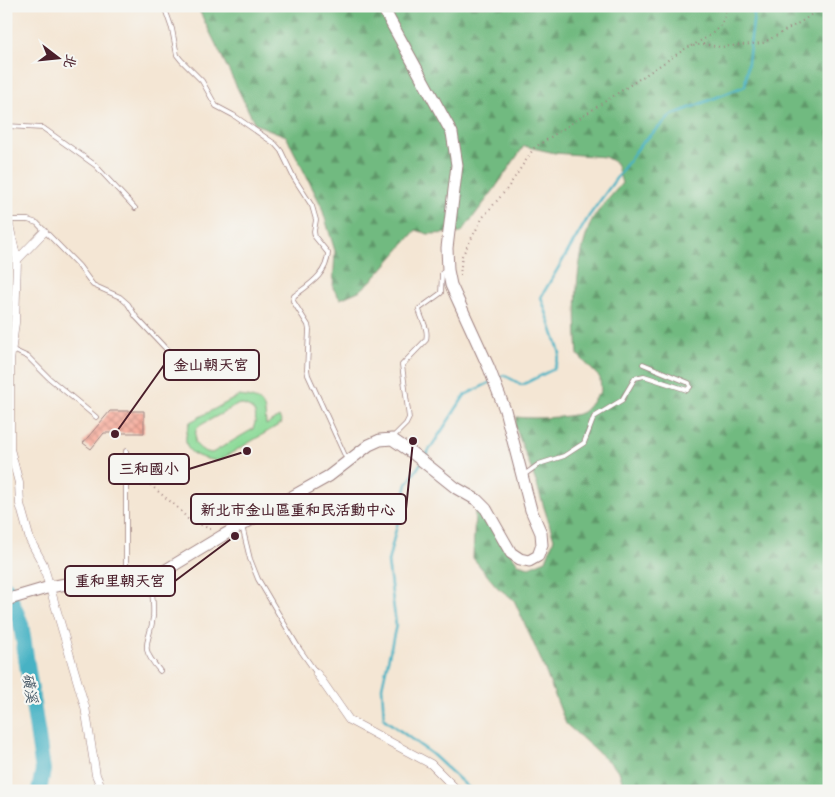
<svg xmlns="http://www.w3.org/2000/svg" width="835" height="797" font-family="'Balsamiq Sans','LXGW WenKai TC',sans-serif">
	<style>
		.green { fill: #8cda98; stroke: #6b7c62; fill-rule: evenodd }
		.forest { fill: url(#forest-firs); stroke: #5e6c56 }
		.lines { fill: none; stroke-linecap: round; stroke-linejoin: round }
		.stream { stroke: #47b2c4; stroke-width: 2.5 }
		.river { stroke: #47b2c4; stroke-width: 16 }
		.building { fill: url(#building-cross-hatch) }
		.lane-casing { stroke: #9f8280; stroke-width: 5.5 }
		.street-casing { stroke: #9f8280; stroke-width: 9 }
		.secondary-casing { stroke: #9f8280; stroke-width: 13 }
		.path { stroke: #9f8280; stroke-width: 2; stroke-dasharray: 1 4; stroke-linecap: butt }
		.lane { stroke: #fff; stroke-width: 4 }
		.street { stroke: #fff; stroke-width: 8 }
		.secondary { stroke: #fff; stroke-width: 11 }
		.labels { text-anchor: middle; stroke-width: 4.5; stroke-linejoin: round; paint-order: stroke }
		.water-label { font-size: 15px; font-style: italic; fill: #495a68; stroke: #f6f6f2 }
		.leader { fill: none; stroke: #4a1f2b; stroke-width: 2 }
		.callout-dot { fill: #4a1f2b; stroke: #f6f6f2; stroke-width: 2 }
		.callout { fill: #f6f6f2; stroke: #4a1f2b; stroke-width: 2 }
		.callout-label { font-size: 15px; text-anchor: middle; font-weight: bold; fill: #4a1f2b }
	</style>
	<defs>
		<pattern id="forest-firs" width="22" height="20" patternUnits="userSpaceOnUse" patternTransform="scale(1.25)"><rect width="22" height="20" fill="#71ba80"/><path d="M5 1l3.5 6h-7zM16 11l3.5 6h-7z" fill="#5f9769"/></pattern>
		<pattern id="building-cross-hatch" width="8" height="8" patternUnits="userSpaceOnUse" patternTransform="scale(1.25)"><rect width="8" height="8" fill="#f7ac9b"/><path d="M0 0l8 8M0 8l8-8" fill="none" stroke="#ca8b7f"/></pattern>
	</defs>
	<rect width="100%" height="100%" fill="#f6f6f2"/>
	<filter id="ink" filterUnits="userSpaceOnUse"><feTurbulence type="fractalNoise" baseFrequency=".02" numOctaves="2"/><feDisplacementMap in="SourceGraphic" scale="10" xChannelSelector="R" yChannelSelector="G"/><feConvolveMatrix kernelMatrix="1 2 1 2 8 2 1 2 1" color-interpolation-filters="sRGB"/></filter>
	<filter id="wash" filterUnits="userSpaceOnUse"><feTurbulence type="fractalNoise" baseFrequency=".0096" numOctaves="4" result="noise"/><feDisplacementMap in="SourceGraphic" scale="20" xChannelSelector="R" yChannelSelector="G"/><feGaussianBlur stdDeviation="1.12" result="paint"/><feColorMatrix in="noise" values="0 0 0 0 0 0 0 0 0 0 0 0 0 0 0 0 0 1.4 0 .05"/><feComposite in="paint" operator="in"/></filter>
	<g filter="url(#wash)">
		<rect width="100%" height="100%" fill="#f4e6d4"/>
		<!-- green -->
		<path class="green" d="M239,396C263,399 265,402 266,425L279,417L282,423L218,461C193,457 178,451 190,422ZM239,404C255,408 259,413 253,429L212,453C204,452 200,449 195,443L196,430L199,426Z"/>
		<!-- forest -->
		<path class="forest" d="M197,6H829V791H625L619,771L566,724L541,660L514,600L497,587L473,558L475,512L481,511L518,564L529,567L546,560L554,539L536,482L515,426L517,417C529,419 573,418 583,412C589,408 595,397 601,391L600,378L578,355C575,311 574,264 591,222C596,212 614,193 622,183L616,163L605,157L555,153L524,146L493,191L461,233L428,234L416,230L377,275L361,290L340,299L333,288L335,251L321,205L286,136L255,124Z
			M6,751L12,791H6Z"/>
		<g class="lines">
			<!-- stream -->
			<path class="stream" d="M496,380L504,375L522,385L554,369L560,353L541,297L589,216L641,144L672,115L745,86L755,6
				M424,458L465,395L491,382
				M421,463L407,484L388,562L396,625L382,687L384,719L432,754L472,791"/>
			<!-- river -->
			<path class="river" d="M6,588L21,624L43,770L39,791"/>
		</g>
		<g id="blocks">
			<!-- building -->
			<path class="building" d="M110,411H144V433H104L91,449L83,443Z"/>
		</g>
	</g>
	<g filter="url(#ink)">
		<use href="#blocks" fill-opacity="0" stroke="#9f8280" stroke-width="1"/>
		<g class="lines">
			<defs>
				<path id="lane" d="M164,6L172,29L177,55L181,60L202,81L216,106L233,115L275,144L281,151L294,178L312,206L316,220L314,231L315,237L328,253C327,274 310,284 294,296L293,301L308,325L309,330L307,369L308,375L347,460
					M6,12L12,6
					M6,126L43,128L95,165L135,208
					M9,220H28L37,223L79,266L93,285L120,297L128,304L136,317L184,368
					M11,349L28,357L49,378L96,417
					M393,437L406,424L409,418L402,365L426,340C429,328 421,320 419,309L441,293L442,273L447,270
					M524,475L539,464L564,456L584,443L594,417L622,400L635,378L644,376L687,390L690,387L689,383L643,364
					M242,526L250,559L258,579L298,647L317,674
					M126,579V451
					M151,581C152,593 154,605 153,617C150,645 137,644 160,671"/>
				<path id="street" d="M6,212L17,260
					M44,232L17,260L15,323L10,361V449L19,483L20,504L30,540L43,564L85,707L96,775L103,791
					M317,674L349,720L431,764L458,791"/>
				<path id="secondary" d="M6,600L50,587L87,580L145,581L151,579L222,536L329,476L369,445L380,440L392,439L411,452L456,488L477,500L486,509L511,553L520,559L529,561L538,556L542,545L541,533L531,510L505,410L489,368L451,285L448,270L447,248L457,165L452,133L382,6"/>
			</defs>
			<!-- lane casing -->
			<use href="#lane" class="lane-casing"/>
			<!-- street casing -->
			<use href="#street" class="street-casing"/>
			<!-- secondary casing -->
			<use href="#secondary" class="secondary-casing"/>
			<!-- path -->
			<path class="path" d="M691,46C710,36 723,30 728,6
				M460,276L462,256L483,217L507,189L534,148L688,47L704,44L720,47L763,43L804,20L823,6
				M135,472L178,508L188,519L212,530"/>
			<!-- lane -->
			<use href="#lane" class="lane"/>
			<!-- street -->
			<use href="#street" class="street"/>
			<!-- secondary -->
			<use href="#secondary" class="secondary"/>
		</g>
	</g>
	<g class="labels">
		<!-- water labels -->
		<g class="water-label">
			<text transform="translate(30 688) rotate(81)" y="5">磺溪</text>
		</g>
	</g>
	<!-- callouts -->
	<path class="leader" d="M115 434L164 365M247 451L189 469M413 441L406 509M235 536L175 581"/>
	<g class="callout-dot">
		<circle cx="115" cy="434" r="5"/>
		<circle cx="247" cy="451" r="5"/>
		<circle cx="413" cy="441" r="5"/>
		<circle cx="235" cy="536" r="5"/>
	</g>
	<g class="callout">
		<rect x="164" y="350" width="95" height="30" rx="5"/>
		<rect x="109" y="454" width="80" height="30" rx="5"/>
		<rect x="191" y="494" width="215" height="30" rx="5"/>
		<rect x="65" y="566" width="110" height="30" rx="5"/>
	</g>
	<g class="callout-label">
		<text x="211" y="370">金山朝天宮</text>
		<text x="149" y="474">三和國小</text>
		<text x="298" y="515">新北市金山區重和民活動中心</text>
		<text x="120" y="586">重和里朝天宮</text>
	</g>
	<!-- margin -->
	<rect width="835" height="797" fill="none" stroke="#f6f6f2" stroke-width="25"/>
	<!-- north arrow -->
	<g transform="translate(58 58) rotate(106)" stroke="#f6f6f2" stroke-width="4" paint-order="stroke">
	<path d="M0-4L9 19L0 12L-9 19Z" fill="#4a1f2b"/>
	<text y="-8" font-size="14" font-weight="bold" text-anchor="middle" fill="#4a1f2b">北</text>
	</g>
</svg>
